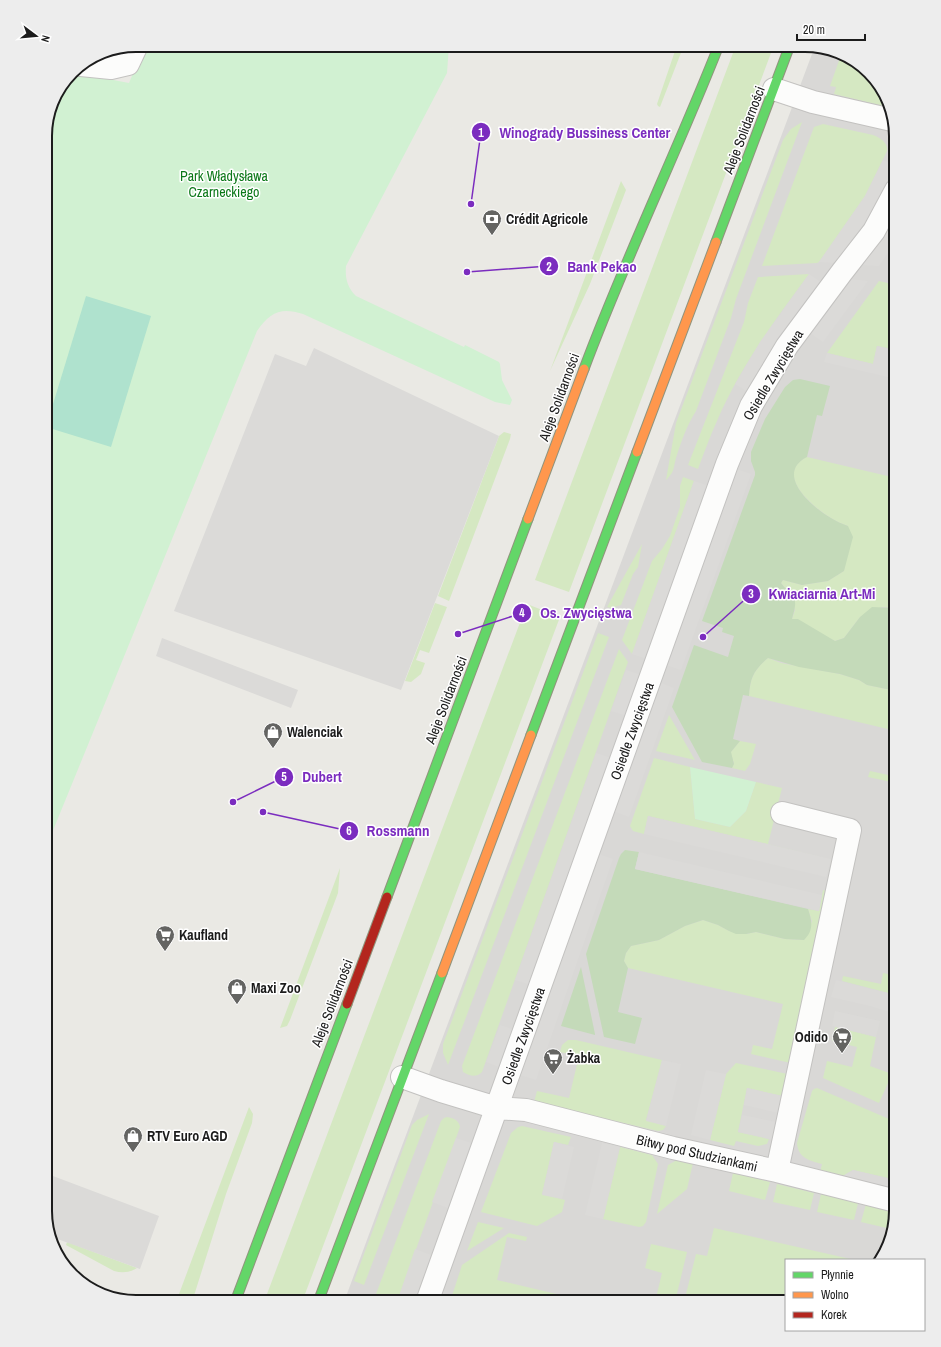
<svg xmlns="http://www.w3.org/2000/svg" width="941" height="1347" font-family="'Archivo Narrow',sans-serif">
	<style>
		.residential { fill: #d9d8d6 }
		.grass { fill: #d5e8c2 }
		.forest { fill: #c4dab9 }
		.park { fill: #d1f1d2 }
		.pitch { fill: #afe2ce }
		.parking { fill: #dbdad8 }
		.lines { fill: none; stroke-linecap: round; stroke-linejoin: round }
		.street-casing { stroke: #c3c2c0; stroke-width: 24 }
		.fast-casing { stroke: #91947d; stroke-width: 11 }
		.slow-casing { stroke: #91947d; stroke-width: 11 }
		.jam-casing { stroke: #91947d; stroke-width: 11 }
		.street { stroke: #fcfcfb; stroke-width: 22 }
		.fast { stroke: #63d668; stroke-width: 9 }
		.slow { stroke: #ff974d; stroke-width: 9 }
		.jam { stroke: #b3261e; stroke-width: 9 }
		.labels { text-anchor: middle; stroke-width: 3; stroke-linejoin: round; paint-order: stroke }
		.street-label { font-size: 14px; fill: #1c1c1c; stroke: #fff }
		.park-label { font-size: 14px; fill: #0c7819; stroke: #fff }
		.poi-label { font-size: 14px; font-weight: bold; fill: #1c1c1c; stroke: #fff; text-anchor: start }
		.rim { fill: none; stroke: #1c1c1c; stroke-width: 2 }
		.leader { fill: none; stroke: #7b2cbf; stroke-width: 1.5 }
		.callout-dot { fill: #7b2cbf; stroke: #fff; stroke-width: 1.5 }
		.mark-label { font-size: 12px; text-anchor: middle; font-weight: bold; fill: #fff }
		.callout-label { font-size: 15px; text-anchor: middle; font-weight: bold; fill: #7b2cbf; stroke: #fff; stroke-width: 3; stroke-linejoin: round; paint-order: stroke }
	</style>
	<rect width="100%" height="100%" fill="#eae9e4"/>
	<!-- residential -->
	<path class="residential" d="M815,46L855,60L884,91L896,136V1212L884,1257L881,1260H786V1302H344L385,1191Z"/>
	<!-- grass -->
	<path class="grass" d="M677,45H684L660,107L658,106L657,104Z
		M736,45H774L569,592L535,580Z
		M841,55L855,60L872,78L869,83C887,87 884,91 888,107L834,94L836,87L830,86Z
		M802,122L736,299L731,318L696,411C687,425 681,442 676,458C673,469 675,471 666,480L676,423L783,140L791,129Z
		M823,124L873,135C880,138 888,142 887,151L865,196L819,262L817,263L762,266L814,127Z
		M621,181L626,190L590,284L550,371Z
		M809,274C775,320 740,367 717,421C710,436 704,453 698,469L688,465L744,322L748,303L758,277Z
		M879,281L896,285V350L877,346L873,364L827,353Z
		M504,432L511,434L510,439L449,601L438,596L499,436Z
		M807,457L896,478V549L891,564L896,571V608L882,607L860,617L844,638L835,641L792,619L795,610L787,590L781,583L783,580L802,585L828,581L844,571L848,526C842,524 836,521 831,518C813,507 773,474 807,457Z
		M683,477L694,481L632,654L622,640L652,561L662,549L670,536L680,507V486Z
		M642,544L638,567L633,574L621,605L611,608L607,607Z
		M435,603L447,607L429,653L420,650L416,660L425,663L421,674L411,682L405,681Z
		M527,604L560,617L302,1302H264Z
		M598,633L609,637L448,1065L443,1053V1044Z
		M619,649L628,662L482,1072C476,1078 470,1076 463,1072L462,1066Z
		M768,658L781,663L840,674L859,680L867,685L896,691V731L749,696C750,678 754,670 768,658Z
		M669,715L695,760L656,751Z
		M740,741L756,744L750,764L745,771L732,768L734,763L730,753Z
		M896,741V783L868,777L870,771L888,775Z
		M654,758L690,767L695,819L730,827L746,811L756,782L782,788L768,844L831,859L648,816L644,834L633,831L630,826Z
		M340,868L338,893L335,901L290,1020L287,1026L280,1028Z
		M823,890L830,892L795,1064L751,1054L753,1045L772,1049L783,1004L628,968L624,961L626,953L631,946L659,940L685,926L703,920L718,925L729,931L746,934L756,932L785,939L804,940L812,921L808,909L819,911Z
		M896,964V996L888,993L842,981L843,976L881,984L883,973L893,975Z
		M835,1027L876,1037L870,1066L892,1074L879,1103L823,1078L827,1061L852,1067L857,1047L832,1041Z
		M568,1040H576L662,1060L646,1120L666,1126L663,1130L658,1131L534,1102L537,1091L569,1098L579,1056L560,1052L562,1045Z
		M736,1063L792,1075L787,1097L747,1088L738,1132L769,1139L767,1144L758,1146L736,1141L734,1146L710,1140L726,1074Z
		M817,1088L896,1122V1180L853,1170L841,1177L820,1172L822,1164C810,1161 798,1158 797,1143L812,1091L814,1089Z
		M249,1107L253,1114L252,1123L226,1194L192,1302H176Z
		M429,1114L364,1285L354,1281L412,1125L417,1120Z
		M447,1117C453,1118 459,1120 460,1127L397,1302H373L441,1121L444,1118Z
		M522,1126L571,1137L568,1145L554,1142L542,1194L565,1200L562,1212L537,1226L481,1212L511,1133L518,1127Z
		M620,1147L652,1155L658,1164L646,1222L643,1226L639,1227L603,1219Z
		M677,1160L693,1163L687,1189L657,1214L668,1165Z
		M733,1173L770,1182L765,1200L729,1191Z
		M777,1184L814,1193L810,1210L773,1202Z
		M821,1194L858,1203L854,1220L817,1212Z
		M866,1204L896,1211L891,1229L861,1222Z
		M478,1222L504,1228L467,1251Z
		M714,1228L855,1260H786V1302H684L696,1254L707,1256Z
		M509,1233L527,1237L526,1241L507,1237L497,1280L590,1302H450L462,1265Z
		M67,1242L137,1268C129,1273 122,1273 114,1271L66,1245Z
		M651,1244L687,1252L675,1302H655L662,1273L645,1268Z"/>
	<!-- forest -->
	<path class="forest" d="M800,379L830,386L822,416L817,415L807,457C774,474 812,507 831,518C836,521 842,524 848,526L853,537L844,571L828,581L802,585L783,580L781,583C794,600 799,595 792,619H798L835,641L844,638L860,617L872,607L896,608V691L867,685L859,680L840,674L799,667L768,658C754,670 750,678 749,696L743,695L733,739L740,741L731,752L734,764L732,768L702,762L672,707L694,645L728,657L734,636L722,632L723,628L702,621L755,475V472L751,461V452L765,419L785,387L793,380Z
		M625,850L639,852L635,869L808,909C812,921 814,930 804,940L785,939L756,932L746,934H736L729,931L718,925L703,920L685,926L659,940L631,946L626,953L624,961L628,968L618,1012L642,1018L635,1044L604,1037L586,954L619,858L621,854Z
		M581,967L595,1034V1035L561,1026Z"/>
	<!-- park -->
	<path class="park" d="M145,45H449L447,73L346,266C345,278 347,287 356,296L464,347L465,345L499,362L500,364L502,380L512,400L510,405L495,402L303,314C281,307 270,312 257,331L45,850V130L52,101L71,72L129,83Z
		M690,767L756,782L746,811L730,827L695,819Z"/>
	<!-- pitch -->
	<path class="pitch" d="M86,296L151,316L111,447L46,427Z"/>
	<!-- parking -->
	<path class="parking" d="M883,160L896,166V169L887,189L869,220L837,263L819,262L865,196Z
		M896,212V241L879,266L861,265Z
		M809,274L822,283L748,392L735,384L760,342Z
		M850,279L868,281L823,342L810,333Z
		M877,346L896,350V379L824,362L827,353L873,364Z
		M314,348L499,436L401,690L174,611L275,354L306,366Z
		M736,469L751,474L681,670L666,665Z
		M694,481L709,486L647,659L632,654Z
		M162,638L298,690L291,708L156,656Z
		M626,670L641,675L627,716L611,711Z
		M659,682L674,688L629,817L613,811Z
		M596,753L611,758L531,985L515,980Z
		M648,816L831,859L826,877L644,834Z
		M639,852L822,895L819,911L635,869Z
		M598,854L613,859L536,1080L520,1075Z
		M836,980L888,993L896,996V1014L870,1006L831,997Z
		M835,1011L880,1021L876,1037L832,1026Z
		M500,1025L515,1030L501,1068L486,1062Z
		M662,1060L681,1064L666,1126L646,1121Z
		M706,1070L726,1074L710,1140L691,1135Z
		M747,1088L787,1097L783,1114L744,1105Z
		M742,1115L781,1123L778,1141L738,1132Z
		M456,1138L471,1143L448,1208L432,1202Z
		M554,1142L574,1147L562,1199L542,1195Z
		M602,1143L620,1147L603,1219L585,1215Z
		M853,1170L896,1180V1190L841,1177Z
		M45,1173L159,1216L140,1269L52,1237L45,1211Z
		M415,1249L431,1255L414,1302H397Z"/>
	<g class="lines">
		<defs>
			<path id="street" d="M81,65L111,68L128,64L137,45
				M774,89L813,102L892,120
				M402,1077L441,1091L497,1108L526,1110L673,1148L777,1171L896,1201
				M777,1171L850,830L782,813
				M427,1302L727,464L751,406L787,346L842,272L874,231L896,190"/>
			<path id="fast" d="M716,242L790,45
				M584,369C625,259 676,154 719,45
				M531,735L637,452
				M387,897L528,519
				M235,1302L347,1004
				M318,1302L442,973"/>
			<path id="slow" d="M637,452L716,242
				M528,519L584,369
				M442,973L531,735"/>
			<path id="jam" d="M347,1004L387,897"/>
		</defs>
		<!-- street casing -->
		<use href="#street" class="street-casing"/>
		<!-- fast casing -->
		<use href="#fast" class="fast-casing"/>
		<!-- slow casing -->
		<use href="#slow" class="slow-casing"/>
		<!-- jam casing -->
		<use href="#jam" class="jam-casing"/>
		<!-- street -->
		<use href="#street" class="street"/>
		<!-- fast -->
		<use href="#fast" class="fast"/>
		<!-- slow -->
		<use href="#slow" class="slow"/>
		<!-- jam -->
		<use href="#jam" class="jam"/>
	</g>
	<!-- icons -->
	<defs>
		<symbol id="bank-pin" viewBox="-11 -11 22 30"><path d="M0 17L-7.5 6A9.5 9.5 0 1 1 7.5 6Z" fill="#646462" stroke="#fff"/><path d="M-6-4H6V4H-6ZM0-2.3a2.3 2.3 0 1 0 0 4.6a2.3 2.3 0 1 0 0-4.6Z" fill="#fff"/></symbol>
		<symbol id="shop-pin" viewBox="-11 -11 22 30"><path d="M0 17L-7.5 6A9.5 9.5 0 1 1 7.5 6Z" fill="#646462" stroke="#fff"/><path d="M-5-2.5h2.3a2.7 3.5 0 0 1 5.4 0H5L5.5 6h-11ZM-1.5-2.5h3a1.5 2.3 0 0 0-3 0Z" fill="#fff"/></symbol>
		<symbol id="supermarket-pin" viewBox="-11 -11 22 30"><path d="M0 17L-7.5 6A9.5 9.5 0 1 1 7.5 6Z" fill="#646462" stroke="#fff"/><path d="M-6-5.5h2.5l.6 2H6L4.5 2H-2.5L-4.4-4H-6ZM-1.5 3.2a1.3 1.3 0 1 0 .1 0ZM3 3.2a1.3 1.3 0 1 0 .1 0Z" fill="#fff"/></symbol>
	</defs>
	<g fill-rule="evenodd">
		<use href="#bank-pin" x="481" y="208" width="22" height="30"/>
		<use href="#shop-pin" x="262" y="721" width="22" height="30"/>
		<use href="#supermarket-pin" x="154" y="924" width="22" height="30"/>
		<use href="#shop-pin" x="226" y="977" width="22" height="30"/>
		<use href="#supermarket-pin" x="831" y="1026" width="22" height="30"/>
		<use href="#supermarket-pin" x="542" y="1047" width="22" height="30"/>
		<use href="#shop-pin" x="122" y="1125" width="22" height="30"/>
	</g>
	<g class="labels">
		<!-- street labels -->
		<g class="street-label">
			<text transform="translate(744 130) rotate(-69)" y="5">Aleje Solidarności</text>
			<text transform="translate(773 375) rotate(-59)" y="5">Osiedle Zwycięstwa</text>
			<text transform="translate(559 397) rotate(-70)" y="5">Aleje Solidarności</text>
			<text transform="translate(446 700) rotate(-69)" y="5">Aleje Solidarności</text>
			<text transform="translate(632 731) rotate(-70)" y="5">Osiedle Zwycięstwa</text>
			<text transform="translate(332 1003) rotate(-69)" y="5">Aleje Solidarności</text>
			<text transform="translate(523 1036) rotate(-70)" y="5">Osiedle Zwycięstwa</text>
			<text transform="translate(697 1153) rotate(13)" y="5">Bitwy pod Studziankami</text>
		</g>
		<!-- park labels -->
		<g class="park-label">
			<text x="224" y="181">Park Władysława<tspan x="224" dy="16">Czarneckiego</tspan></text>
		</g>
		<!-- poi labels -->
		<g class="poi-label">
			<text x="506" y="224">Crédit Agricole</text>
			<text x="287" y="737">Walenciak</text>
			<text x="179" y="940">Kaufland</text>
			<text x="251" y="993">Maxi Zoo</text>
			<text x="828" y="1042" text-anchor="end">Odido</text>
			<text x="567" y="1063">Żabka</text>
			<text x="147" y="1141">RTV Euro AGD</text>
		</g>
	</g>
	<!-- crop -->
	<path d="M0 0H941V1347H0ZM136 52H805A84 84 0 0 1 889 136V1211A84 84 0 0 1 805 1295H136A84 84 0 0 1 52 1211V136A84 84 0 0 1 136 52Z" fill="#ededed" fill-rule="evenodd"/>
	<path class="rim" d="M136 52H805A84 84 0 0 1 889 136V1211A84 84 0 0 1 805 1295H136A84 84 0 0 1 52 1211V136A84 84 0 0 1 136 52Z"/>
	<!-- callouts -->
	<path class="leader" d="M471 204L481 132M467 272L549 266M703 637L751 594M458 634L522 613M233 802L284 777M263 812L349 831"/>
	<g class="callout-dot">
		<circle cx="471" cy="204" r="4"/>
		<circle cx="467" cy="272" r="4"/>
		<circle cx="703" cy="637" r="4"/>
		<circle cx="458" cy="634" r="4"/>
		<circle cx="233" cy="802" r="4"/>
		<circle cx="263" cy="812" r="4"/>
		<circle cx="481" cy="132" r="10"/>
		<circle cx="549" cy="266" r="10"/>
		<circle cx="751" cy="594" r="10"/>
		<circle cx="522" cy="613" r="10"/>
		<circle cx="284" cy="777" r="10"/>
		<circle cx="349" cy="831" r="10"/>
	</g>
	<g class="mark-label">
		<text x="481" y="137">1</text>
		<text x="549" y="271">2</text>
		<text x="751" y="598">3</text>
		<text x="522" y="617">4</text>
		<text x="284" y="781">5</text>
		<text x="349" y="835">6</text>
	</g>
	<g class="callout-label">
		<text x="585" y="138">Winogrady Bussiness Center</text>
		<text x="602" y="272">Bank Pekao</text>
		<text x="822" y="599">Kwiaciarnia Art-Mi</text>
		<text x="586" y="618">Os. Zwycięstwa</text>
		<text x="322" y="782">Dubert</text>
		<text x="398" y="836">Rossmann</text>
	</g>
	<!-- legend -->
	<rect x="785" y="1259" width="140" height="72" fill="#ffffff" stroke="#a4a4a4"/>
	<rect x="793" y="1272" width="20" height="6" fill="#63d668" stroke="#a4a4a4"/>
	<text x="821" y="1279" font-size="12" fill="#1c1c1c">Płynnie</text>
	<rect x="793" y="1292" width="20" height="6" fill="#ff974d" stroke="#a4a4a4"/>
	<text x="821" y="1299" font-size="12" fill="#1c1c1c">Wolno</text>
	<rect x="793" y="1312" width="20" height="6" fill="#b3261e" stroke="#a4a4a4"/>
	<text x="821" y="1319" font-size="12" fill="#1c1c1c">Korek</text>
	<!-- north arrow -->
	<g transform="translate(36 36) rotate(106)" stroke="#ffffff" stroke-width="3" paint-order="stroke">
	<path d="M0-3L7 15L0 10L-7 15Z" fill="#1c1c1c"/>
	<text y="-6" font-size="11" font-weight="bold" text-anchor="middle" fill="#1c1c1c">N</text>
	</g>
	<!-- scale -->
	<path d="M797 34v6h68v-6" fill="none" stroke="#1c1c1c" stroke-width="2"/>
	<text x="803" y="34" font-size="12" fill="#1c1c1c" stroke="#ffffff" stroke-width="3" paint-order="stroke">20 m</text>
</svg>
